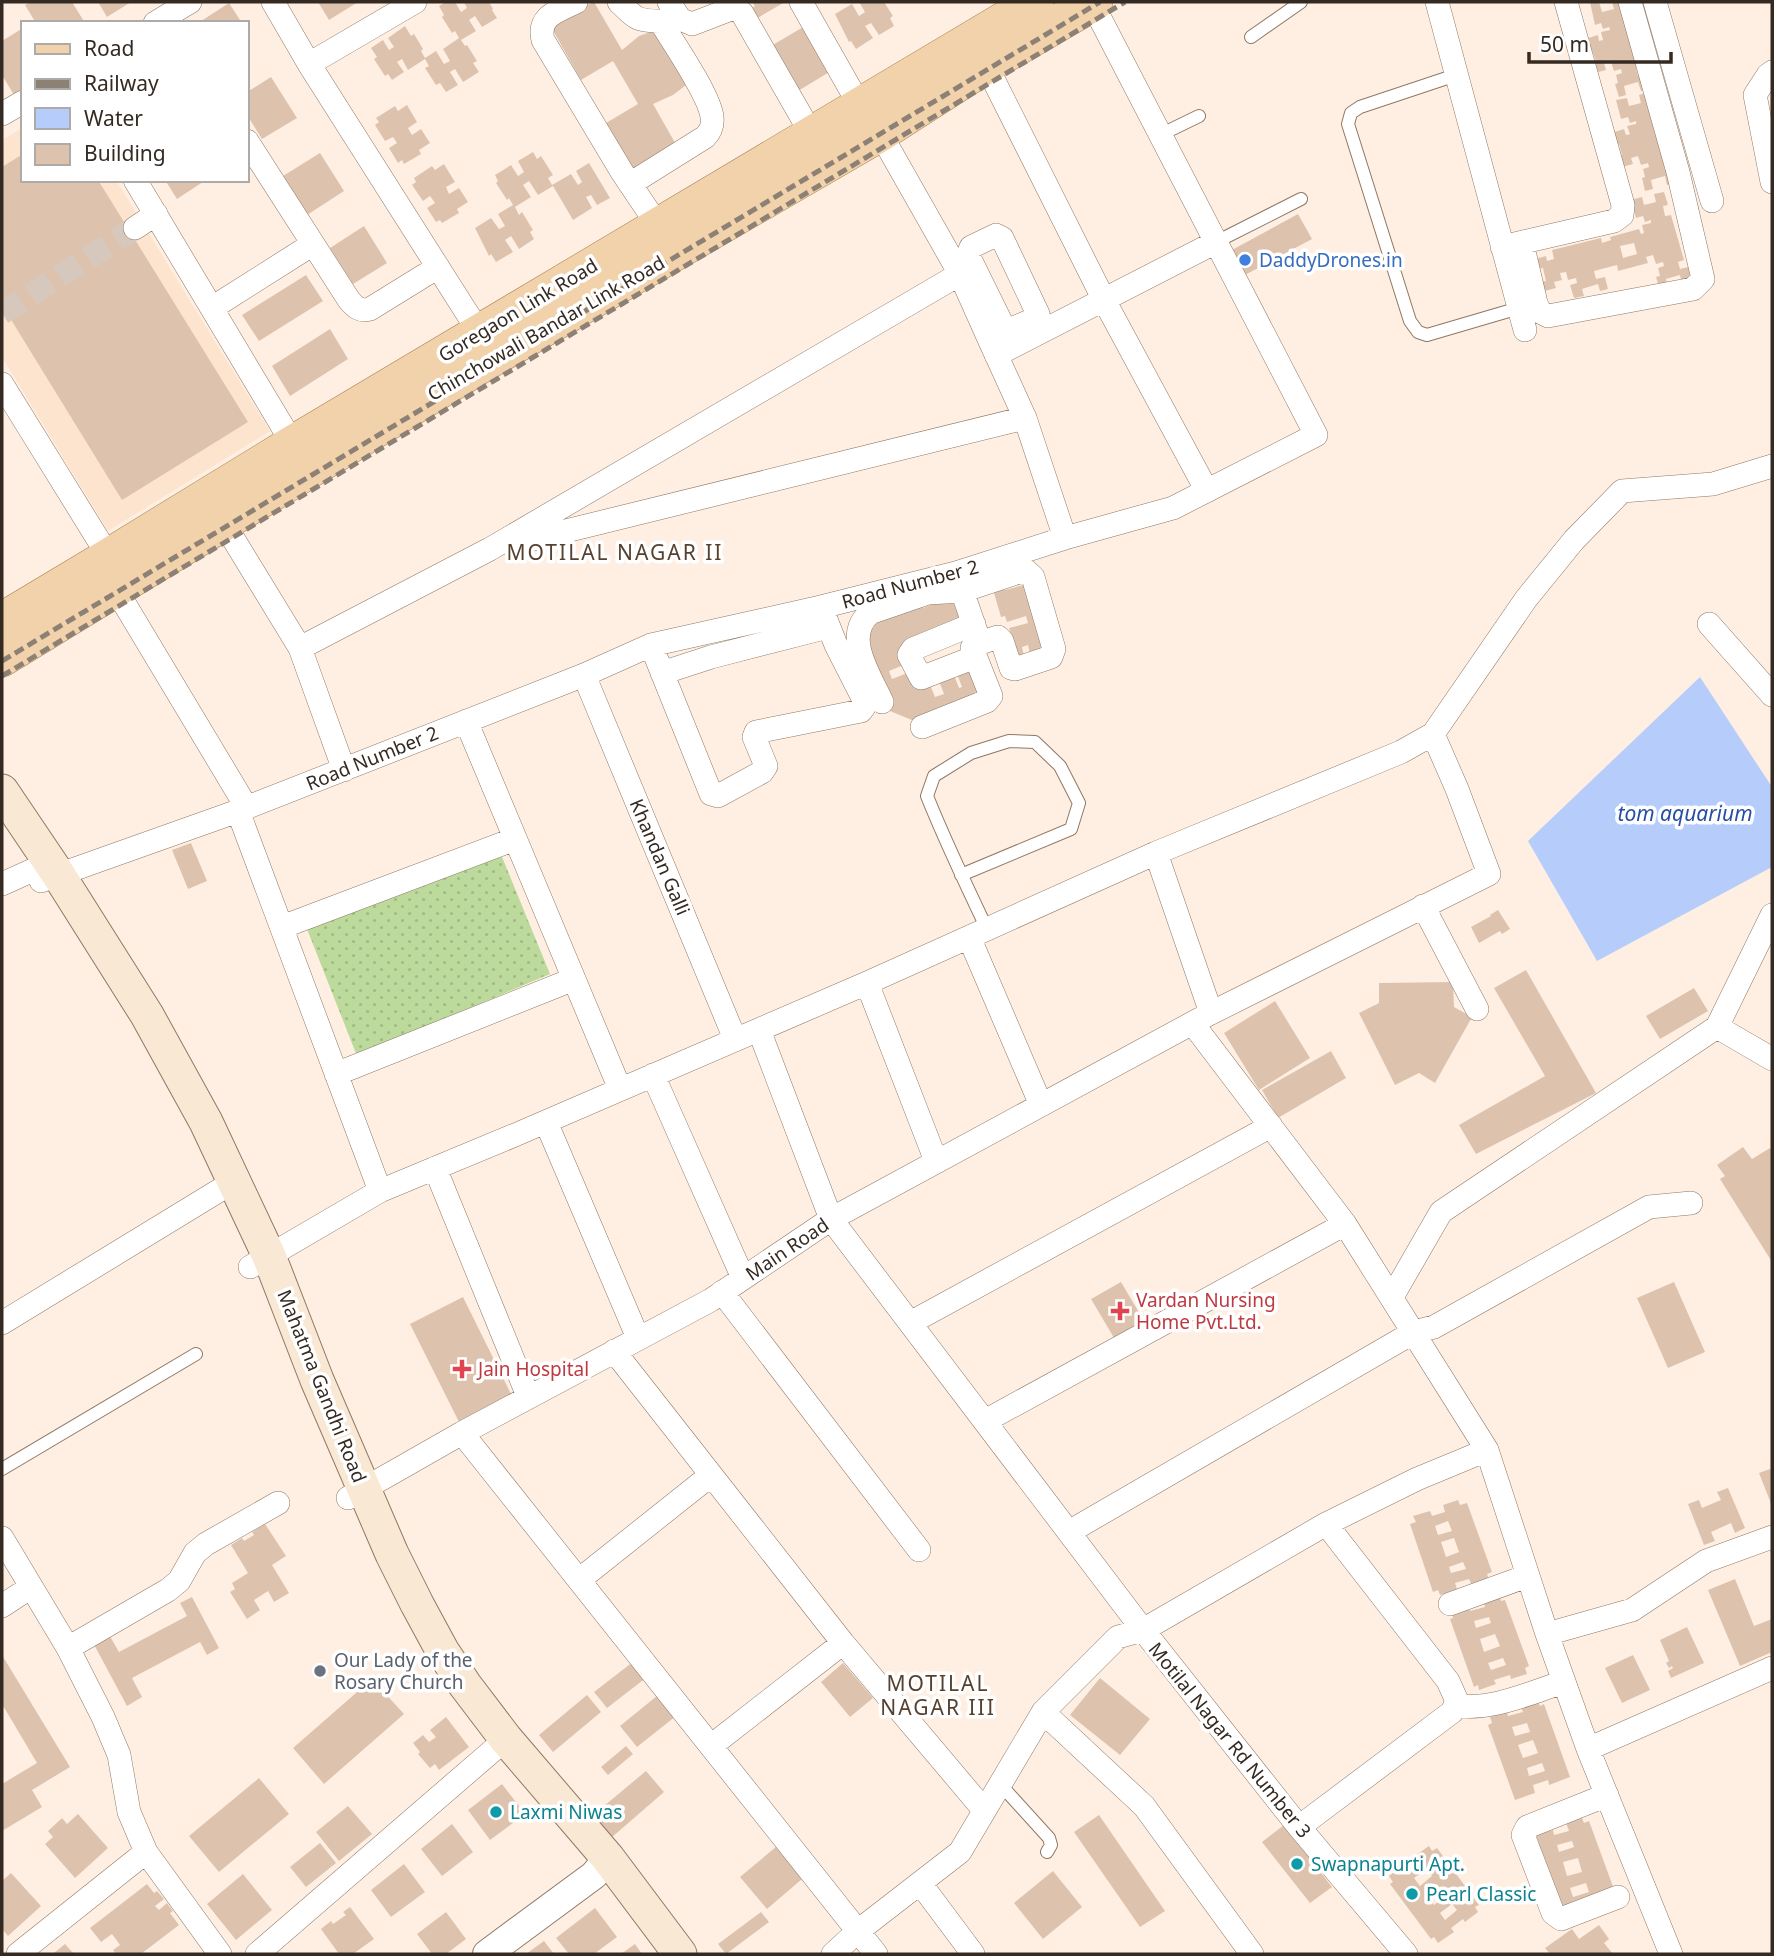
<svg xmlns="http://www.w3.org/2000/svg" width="1774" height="1956" font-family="'Noto Sans',sans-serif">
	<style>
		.built { fill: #fde4ce }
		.grass { fill: url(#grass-dots) }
		.water { fill: #b6cdfc }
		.building { fill: #ddc3ae; fill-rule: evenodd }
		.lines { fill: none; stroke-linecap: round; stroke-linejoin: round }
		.minor-tunnel { stroke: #d6c8bc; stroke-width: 23; stroke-dasharray: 23 11; stroke-linecap: butt }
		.service-casing { stroke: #8f7864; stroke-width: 14 }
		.minor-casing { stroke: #8f7864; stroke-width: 24 }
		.tertiary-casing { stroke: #8f7864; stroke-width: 30 }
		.secondary-casing { stroke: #8f7864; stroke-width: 35 }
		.primary-casing { stroke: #aa8455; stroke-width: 38 }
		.service { stroke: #fff; stroke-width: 12 }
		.minor { stroke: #fff; stroke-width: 23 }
		.tertiary { stroke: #fff; stroke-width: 28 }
		.secondary { stroke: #f8e8d4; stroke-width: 33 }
		.primary { stroke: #f2d2aa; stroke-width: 37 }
		.rail { stroke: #8d8176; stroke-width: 5; stroke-dasharray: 10 5; stroke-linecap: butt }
		.shop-dot { fill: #3f7fe0; stroke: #fff; stroke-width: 2.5 }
		.health-dot { fill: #e0444e; stroke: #fff; stroke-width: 2.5 }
		.worship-dot { fill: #6b7280; stroke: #fff; stroke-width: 2.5 }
		.culture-dot { fill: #0f9aa8; stroke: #fff; stroke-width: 2.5 }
		.labels { text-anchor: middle; stroke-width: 7; stroke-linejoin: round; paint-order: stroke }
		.shop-label { font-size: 19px; fill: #366cbe; stroke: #fff; text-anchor: start }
		.street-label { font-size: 19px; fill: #342a22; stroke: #fff }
		.health-label { font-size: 19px; fill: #be3a42; stroke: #fff; text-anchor: start }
		.worship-label { font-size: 19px; fill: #5b616d; stroke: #fff; text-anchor: start }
		.culture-label { font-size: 19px; fill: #0d838f; stroke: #fff; text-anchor: start }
		.neighbourhood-label { font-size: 21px; letter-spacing: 2px; fill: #56412f; stroke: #fff }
		.water-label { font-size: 21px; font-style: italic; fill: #274da4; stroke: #fff }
	</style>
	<defs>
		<pattern id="grass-dots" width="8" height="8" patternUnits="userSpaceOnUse" patternTransform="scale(1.75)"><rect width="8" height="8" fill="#bbda9b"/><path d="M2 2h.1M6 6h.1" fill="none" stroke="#a1bb85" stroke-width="1.8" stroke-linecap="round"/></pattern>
	</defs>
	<rect width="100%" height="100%" fill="#ffefe2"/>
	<!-- built -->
	<path class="built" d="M23,128V180H116L270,431L108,531L2,357V140Z"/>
	<!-- grass -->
	<path class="grass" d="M500,852L550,974L357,1056L307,929Z"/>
	<!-- water -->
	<path class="water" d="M1700,677L1772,787V867L1597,961L1528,841Z"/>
	<!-- building -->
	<path class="building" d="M31,2H72L85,23H36L25,5Z
		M98,2H131L107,17Z
		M318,2H358L329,20Z
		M446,2H455L461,12L467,8L464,2H489L493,9L492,10L497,18L482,27L475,16L469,20L476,31L461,40L465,46L467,45L477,61L473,63L479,72L463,82L455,69L450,72L458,85L446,92L440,83L436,85L425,68L429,66L425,59L408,70L402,59L397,62L404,72L392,80L388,74L385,76L374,59L377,57L371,48L383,40L389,50L394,47L388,38L405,26L411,36L414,34L423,49L421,51L425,58L436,51L444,64L450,61L443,49L459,38L455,31L452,33L442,17L444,15L439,6Z
		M594,2L622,50L639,36L659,29L690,82L673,95L653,104L678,148L635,173L606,123L638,104L613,61L581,80L551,27L573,11Z
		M752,2H785L754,20L749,10L755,6Z
		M859,2H884L893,16L890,18L894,26L879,35L871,23L865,26L873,38L856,49L851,41L849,42L835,14L852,4L859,16L865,12Z
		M1590,2H1599L1602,12L1614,9L1612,2H1623L1626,12L1621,13L1624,23L1630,21L1642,67L1636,68L1638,76L1646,74L1650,88L1641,91L1638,82L1624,86L1626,95L1619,97L1615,84L1618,83L1616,75L1622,73L1621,69L1614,71L1611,62L1604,63L1606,70L1591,74L1588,62L1596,61L1592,50L1585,52L1582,40L1598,35L1599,41L1603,40L1601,32L1610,30L1609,27L1603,29L1601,23L1595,25Z
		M229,3L242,23H198Z
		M805,26L831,71L798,91L771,46Z
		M23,28V89L14,95L2,75V41Z
		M271,77L297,118L262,139L247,115V92Z
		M1649,92L1648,107L1651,117L1656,115L1669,161L1663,162L1665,170L1673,168L1677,182L1667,185L1665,176L1651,180L1653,189L1645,191L1642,178L1645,177L1643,169L1649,167L1648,163L1641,165L1638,156L1631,158L1633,164L1618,168L1615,156L1622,155L1619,144L1612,146L1608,134L1624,129L1626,135L1630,134L1627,126L1636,124V121L1630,123L1628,117L1621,119L1616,100L1627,98L1629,106L1641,103L1639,95Z
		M407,105L417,122L408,128L412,135L421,129L430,143L419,150L421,154L404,164L402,160L398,163L389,148L397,143L393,137L385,141L375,125L379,122L376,118L395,106L398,111Z
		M533,152L537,159L541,156L553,175L548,178L552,185L571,174L578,185L582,182L576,171L589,163L610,198L597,205L591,195L586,197L592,208L573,220L553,186L538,195L529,181L523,185L531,197L515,207L519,215L522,212L533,230L530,232L534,239L519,249L511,236L505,240L513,252L496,262L491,254L489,256L475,228L491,218L499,229L505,226L498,214L513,205L509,198L507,200L496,183L498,181L495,175L511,165L518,176L524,172L518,161Z
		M320,153L344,191L307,215L283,176Z
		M23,154V180H98L248,422L122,500L2,305V167Z
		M444,164L455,182L446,187L449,194L459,188L468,202L457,209L459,213L442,223L440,220L436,222L427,208L435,203L430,196L423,201L412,185L416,182L414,178L432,166L435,170Z
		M165,180H206L177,199Z
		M1664,192L1668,205L1663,206L1665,216L1671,215L1684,260L1678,262L1680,269L1688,267L1692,282L1682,284L1680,275L1666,279L1668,288L1660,290L1656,277L1660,276L1658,268L1664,266L1663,262L1656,264L1653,255L1646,257L1648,263L1618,271L1617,265L1594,271L1596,279L1605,277L1608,289L1600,291L1598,284L1582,289L1584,296L1574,298L1570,285L1577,283L1576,278L1568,280L1566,272L1560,273L1562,280L1554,282L1556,288L1541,292L1538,282L1546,281L1543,268L1535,269L1532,260L1546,256L1547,261L1554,259L1552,250L1601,238L1602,243L1611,240L1610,237L1639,229L1641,234L1644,233L1642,225L1651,223V220L1645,222L1643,216L1636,218L1631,200L1642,197L1644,205L1656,202L1654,194ZM1634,243L1637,254L1623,258L1620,246Z
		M1298,214L1312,239L1245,275L1232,250Z
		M364,226L387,263L353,284L330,248Z
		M306,275L323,301L259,341L242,315Z
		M330,329L348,359L290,396L272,366Z
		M1028,576L1050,652L1030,655L1028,645L1022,647L1024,656L1018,658L1009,628L1028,623L1026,616L1007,622L1005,616L1001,617L992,586L1003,583L1005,590L1023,585L1021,578Z
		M951,597L962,625L906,664L889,671L892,679L910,672L928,680L935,697L944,694L937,676L952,670L959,688L962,687L957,674L961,669L979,672L988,692L919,723L890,711L865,652L872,624L922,605L923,608Z
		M191,843L207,881L188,889L172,850Z
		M1498,910L1510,929L1502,934L1500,931L1479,943L1471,927L1491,916L1490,915Z
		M1526,970L1596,1093L1476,1154L1459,1125L1545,1076L1494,988Z
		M1453,982L1454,1007L1472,1017L1435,1083L1419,1073L1395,1085L1359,1013L1379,1003V983Z
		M1694,988L1708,1011L1660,1039L1646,1016Z
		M1275,1001L1310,1058L1259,1090L1224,1033Z
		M1331,1051L1346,1078L1278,1118L1262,1090Z
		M1743,1147L1752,1159L1770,1148L1772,1152V1262L1720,1179L1725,1176L1717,1165Z
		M1121,1282L1147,1326L1117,1343L1091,1299Z
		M1674,1282L1705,1352L1668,1368L1637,1298Z
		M463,1297L512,1396L459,1422L410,1324Z
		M1770,1469L1772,1474V1506L1759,1473Z
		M1728,1488L1745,1528L1735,1533L1731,1523L1711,1532L1715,1541L1704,1545L1688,1504L1699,1500L1702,1508L1721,1500L1717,1492Z
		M1458,1500L1460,1505L1467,1503L1492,1572L1487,1574L1489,1580L1472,1586L1469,1579L1455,1583L1457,1589L1440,1595L1438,1590L1433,1592L1410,1524L1416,1522L1413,1516L1430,1511L1432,1516L1445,1512L1443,1505ZM1448,1521L1452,1531L1438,1535L1435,1526ZM1454,1538L1459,1552L1446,1557L1441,1542ZM1463,1562L1466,1569L1451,1573L1449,1567Z
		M265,1524L286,1556L272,1565L289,1593L274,1602L268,1591L254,1600L260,1610L247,1619L230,1592L235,1589L232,1583L248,1573L231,1545L242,1538L244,1541L254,1535L252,1532Z
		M1735,1579L1754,1626L1772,1619V1652L1740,1666L1708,1590Z
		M1499,1594L1501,1601L1505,1600L1529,1666L1525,1668L1527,1674L1511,1679L1510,1675L1494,1680L1496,1684L1479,1690L1478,1685L1474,1687L1450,1619L1453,1618L1452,1612L1469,1606L1470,1611L1485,1607L1483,1600ZM1489,1617L1491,1623L1476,1628L1474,1621ZM1495,1634L1500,1646L1484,1652L1480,1639ZM1503,1658L1506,1665L1491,1670L1488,1663Z
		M192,1597L219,1648L207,1655L200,1642L132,1678L142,1697L127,1706L91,1639L107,1631L119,1652L187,1616L180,1603Z
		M1687,1627L1704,1663L1671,1678L1668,1671L1673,1668L1672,1666L1669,1668L1666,1663L1669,1661L1660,1640Z
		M2,1655L70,1767L32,1790L42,1807L2,1831V1784L37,1763L2,1704Z
		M1633,1655L1650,1690L1622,1703L1605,1668Z
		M638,1658L651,1674L607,1708L594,1692Z
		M843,1663L873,1698L850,1717L821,1682Z
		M1100,1678L1150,1719L1120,1755L1070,1715Z
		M372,1679L404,1714L324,1784L293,1748Z
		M663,1691L681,1712L637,1747L620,1726Z
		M587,1695L601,1712L553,1752L539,1735Z
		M1537,1699L1540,1706L1544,1704L1570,1777L1549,1785L1548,1780L1533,1785L1535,1793L1515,1800L1488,1725L1492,1723L1490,1717L1507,1711L1508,1716L1523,1712L1520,1705ZM1527,1723L1530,1732L1515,1736L1512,1727ZM1533,1740L1538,1753L1523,1758L1518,1745ZM1542,1763L1545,1771L1529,1776L1527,1768Z
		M446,1717L469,1747L439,1770L435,1764L430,1768L418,1754L420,1752L413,1743L423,1735L429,1742L436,1737L430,1730Z
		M626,1746L633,1754L608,1775L601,1767Z
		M646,1771L664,1792L611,1838L592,1816Z
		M259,1778L289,1814L219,1872L189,1836Z
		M502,1784L525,1814L490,1840L468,1810Z
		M348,1806L372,1834L339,1861L316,1832Z
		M78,1814L108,1848L75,1878L45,1844L53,1837L48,1831L62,1818L67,1824Z
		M1099,1815L1165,1911L1140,1927L1074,1832Z
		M1582,1818L1584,1823L1589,1821L1615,1892L1561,1912L1536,1835L1553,1830L1554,1835L1569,1831L1566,1823ZM1572,1841L1574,1847L1559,1852L1557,1845ZM1578,1858L1582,1872L1567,1876L1563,1862ZM1586,1883L1589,1892L1573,1897L1570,1888Z
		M452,1824L473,1852L442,1876L421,1849Z
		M1284,1825L1332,1887L1310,1903L1262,1842Z
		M783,1841L809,1873L767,1909L740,1877Z
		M320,1843L336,1863L306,1887L290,1867Z
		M1429,1846L1432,1851L1437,1848L1479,1905L1475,1907L1478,1912L1465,1922L1463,1919L1451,1928L1454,1932L1438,1943L1434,1937L1431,1939L1390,1884L1393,1882L1389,1876L1404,1864L1408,1870L1421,1861L1416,1855ZM1427,1869L1432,1876L1420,1886L1414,1878ZM1437,1884L1446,1896L1434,1905L1425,1892ZM1452,1904L1457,1910L1445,1920L1440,1913Z
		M404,1864L425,1892L391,1917L371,1890Z
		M1053,1871L1082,1907L1043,1939L1014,1903Z
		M11,1873L41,1906L8,1936L2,1929V1881Z
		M243,1874L272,1910L236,1940L207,1904Z
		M147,1884L154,1893L157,1891L164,1899L155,1906L159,1910L167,1903L173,1911L170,1913L179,1925L141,1954H116L113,1950L120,1945L112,1934L101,1942L90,1928Z
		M350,1907L374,1939L353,1954H339L321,1929L331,1921L333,1924L346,1915L343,1912Z
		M595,1908L617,1937L594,1954H569L556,1938Z
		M446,1912L466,1939L446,1954H432L417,1934Z
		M761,1912L769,1922L726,1954L718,1944Z
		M1599,1925L1609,1939L1604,1943L1613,1954H1550L1545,1948L1572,1929L1579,1939Z
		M544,1941L554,1954H526Z
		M65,1944L74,1954H53Z
		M635,1944L642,1954H621Z"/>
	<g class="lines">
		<!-- minor-tunnel -->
		<path class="minor-tunnel" d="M2,313L135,228"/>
		<defs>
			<path id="service" d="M1251,37L1301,2
				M1456,75L1360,107L1351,113L1348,124L1410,321L1418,332L1427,335L1519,308
				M1160,135L1199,116
				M1216,242L1301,199
				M961,875L1071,829L1079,803L1060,766L1035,742L1009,741L971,753L934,776L927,796C945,841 966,885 987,929
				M2,1469L196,1354
				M1000,1784L1049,1838L1051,1845L1047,1852"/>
			<path id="minor" d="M273,2L309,64L486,343
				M576,2C558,11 537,16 543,40L622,172L659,227
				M619,2C635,18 636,21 660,21C673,42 710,96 712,117C713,126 711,131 705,137L630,184
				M669,2L680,19L692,24L731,9H736L742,13L812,135
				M801,2L860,106
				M1437,2L1525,330
				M1655,2L1712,201
				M155,23L190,2
				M309,64L415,2
				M986,65L1104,300L1207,491
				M1772,72L1768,75L1755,95L1772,182
				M2,114L23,102
				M880,133L960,274L989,339L1025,418L1065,538
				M247,141L349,300C355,307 360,312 370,309L438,267
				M135,180L293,444
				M135,228L156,214
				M1522,243L1536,303L1540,312L1548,316L1693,289L1703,279L1678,172L1630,2
				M1502,247L1614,221L1622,215L1623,205L1566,2
				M212,308L313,244
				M989,339L1032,320L1038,314L1002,238L996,235L971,247L968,255L1006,332
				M996,355L1216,242
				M2,384L109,557
				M223,522L300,648
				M517,543L1025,418
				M115,588L247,808
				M974,624L913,649L909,655L921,678L975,657
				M1709,624L1772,695
				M651,645L711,794L718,796L762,772L766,766L754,737L756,732L861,711L866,704L836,645L821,607
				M662,673L711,657L828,627
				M584,675L735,1039
				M882,702C871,677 842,636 870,613L928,593L962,591L1025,570L1033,577L1054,649L1051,657L1015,669L1011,668L1002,641L998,637L980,643C972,620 964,597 956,573
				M466,721L620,1089
				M922,727L987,701L991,696L972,648L975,646
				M344,770L300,648L490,549L960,274
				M238,811L380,1191
				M1156,853L1211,1013
				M41,881L238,811L584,675L651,645L821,607L956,573L1065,538L1173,508L1316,435L1092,3
				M2,884L33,870
				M1423,906L1477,1009
				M282,927L515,839
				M969,937L1041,1105
				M867,983L936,1161
				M1193,1024L1345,1224L1487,1450L1547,1634L1588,1749L1671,1954
				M1717,1027L1772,1059
				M759,1030L831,1219L1143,1630L1118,1637L1043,1712L960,1852L858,1931L833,1954
				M336,1074L574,979
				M653,1075L743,1278
				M546,1122L638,1338
				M435,1168L528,1396
				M250,1267L380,1191L515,1135L867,983L1156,853L1401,752L1433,734L1526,599L1574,540L1622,491L1713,484L1772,466
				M722,1292L919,1550
				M1392,1297L1441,1212L1717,1027L1772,915
				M2,1323L233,1182
				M910,1323L1271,1126
				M614,1351L843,1643
				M985,1421L1345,1224
				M462,1433L876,1954
				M348,1498L462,1433L711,1300L831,1219L1211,1013L1489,874L1457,789L1433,734
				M1069,1532L1414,1332L1434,1327L1649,1207L1691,1203
				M2,1538L68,1648L103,1717L119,1755L129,1812L146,1852
				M579,1580L711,1475
				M1450,1604L1527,1576
				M2,1606L31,1587
				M1547,1634L1632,1610L1706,1561L1772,1537
				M68,1648L168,1590L179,1581L195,1553L206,1544L278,1503
				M1455,1705C1490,1712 1531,1692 1564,1682
				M1043,1712L1144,1806L1252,1954
				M711,1746L843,1643L984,1810
				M1588,1749L1772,1668
				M1607,1795L1527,1827L1523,1835L1553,1913L1561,1919L1618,1897
				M1299,1827L1452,1712L1457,1701L1448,1681L1326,1524
				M920,1883L973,1954
				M18,1954L146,1852L220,1954
				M257,1954L506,1739
				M1406,1954L1299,1827L1143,1630L1326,1524L1417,1479L1487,1450"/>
			<path id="tertiary" d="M487,1954L594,1875L608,1858"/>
			<path id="secondary" d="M2,791L58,874L147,1015L206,1122L269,1256L317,1380L392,1554L417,1604L443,1652L465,1685L506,1739L608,1858L680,1954"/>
			<path id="primary" d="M2,621L112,555L293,444L1035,2
				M2,658L482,364L880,133L986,65L1094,2"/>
		</defs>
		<!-- service casing -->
		<use href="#service" class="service-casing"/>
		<!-- minor casing -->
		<use href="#minor" class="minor-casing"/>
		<!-- tertiary casing -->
		<use href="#tertiary" class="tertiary-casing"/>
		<!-- secondary casing -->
		<use href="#secondary" class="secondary-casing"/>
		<!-- primary casing -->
		<use href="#primary" class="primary-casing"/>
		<!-- service -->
		<use href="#service" class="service"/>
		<!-- minor -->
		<use href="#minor" class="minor"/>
		<!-- tertiary -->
		<use href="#tertiary" class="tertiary"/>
		<!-- secondary -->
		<use href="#secondary" class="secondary"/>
		<!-- primary -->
		<use href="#primary" class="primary"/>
		<!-- rail -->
		<path class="rail" d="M2,661L1100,2
			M2,676L1125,2"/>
	</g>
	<!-- markers -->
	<circle class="shop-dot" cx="1245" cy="260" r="7"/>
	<g class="health-dot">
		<path d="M1116.5 1300.5h7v7h7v7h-7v7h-7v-7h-7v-7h7z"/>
		<path d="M458.5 1358.5h7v7h7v7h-7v7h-7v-7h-7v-7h7z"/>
	</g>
	<circle class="worship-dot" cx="320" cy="1671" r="7"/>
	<g class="culture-dot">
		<circle cx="496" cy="1812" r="7"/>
		<circle cx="1297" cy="1864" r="7"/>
		<circle cx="1412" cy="1894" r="7"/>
	</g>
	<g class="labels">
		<!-- shop labels -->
		<g class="shop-label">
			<text x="1259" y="267">DaddyDrones.in</text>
		</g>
		<!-- street labels -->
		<g class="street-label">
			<text transform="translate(518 310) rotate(-31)" y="7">Goregaon Link Road</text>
			<text transform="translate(546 328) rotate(-30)" y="7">Chinchowali Bandar Link Road</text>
			<text transform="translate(910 584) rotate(-15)" y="7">Road Number 2</text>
			<text transform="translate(372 758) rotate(-22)" y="7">Road Number 2</text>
			<text transform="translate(660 857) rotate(67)" y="7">Khandan Galli</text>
			<text transform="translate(787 1249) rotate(-34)" y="7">Main Road</text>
			<text transform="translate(322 1386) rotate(68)" y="7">Mahatma Gandhi Road</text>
			<text transform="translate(1230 1740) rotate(51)" y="7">Motilal Nagar Rd Number 3</text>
		</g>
		<!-- health labels -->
		<g class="health-label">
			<text x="1136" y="1307">Vardan Nursing<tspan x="1136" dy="22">Home Pvt.Ltd.</tspan></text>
			<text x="478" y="1376">Jain Hospital</text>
		</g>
		<!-- worship labels -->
		<g class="worship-label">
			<text x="334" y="1667">Our Lady of the<tspan x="334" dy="22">Rosary Church</tspan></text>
		</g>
		<!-- culture labels -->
		<g class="culture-label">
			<text x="510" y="1819">Laxmi Niwas</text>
			<text x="1311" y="1871">Swapnapurti Apt.</text>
			<text x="1426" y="1901">Pearl Classic</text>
		</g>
		<!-- neighbourhood labels -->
		<g class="neighbourhood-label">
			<text x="615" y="560">MOTILAL NAGAR II</text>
			<text x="938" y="1691">MOTILAL<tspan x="938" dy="24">NAGAR III</tspan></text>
		</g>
		<!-- water labels -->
		<g class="water-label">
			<text x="1685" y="821">tom aquarium</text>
		</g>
	</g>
	<!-- border -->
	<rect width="1774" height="1956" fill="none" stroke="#342a22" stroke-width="7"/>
	<!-- legend -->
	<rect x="21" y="21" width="228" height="161" fill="#ffffff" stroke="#aeaaa7" stroke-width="2"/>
	<rect x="35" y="44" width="35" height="10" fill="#f2d2aa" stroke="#aeaaa7" stroke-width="2"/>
	<text x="84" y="56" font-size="21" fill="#342a22">Road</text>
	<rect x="35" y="79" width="35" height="10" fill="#8d8176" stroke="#aeaaa7" stroke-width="2"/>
	<text x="84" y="91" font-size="21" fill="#342a22">Railway</text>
	<rect x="35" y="108" width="35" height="21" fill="#b6cdfc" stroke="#aeaaa7" stroke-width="2"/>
	<text x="84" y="126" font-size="21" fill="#342a22">Water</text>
	<rect x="35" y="144" width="35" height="21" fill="#ddc3ae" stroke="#aeaaa7" stroke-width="2"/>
	<text x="84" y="161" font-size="21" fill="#342a22">Building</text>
	<!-- scale -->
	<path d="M1529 52v10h142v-10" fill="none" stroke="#342a22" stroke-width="3.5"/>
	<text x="1540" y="52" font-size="21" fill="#342a22" stroke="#ffffff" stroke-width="5" paint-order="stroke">50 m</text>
</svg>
